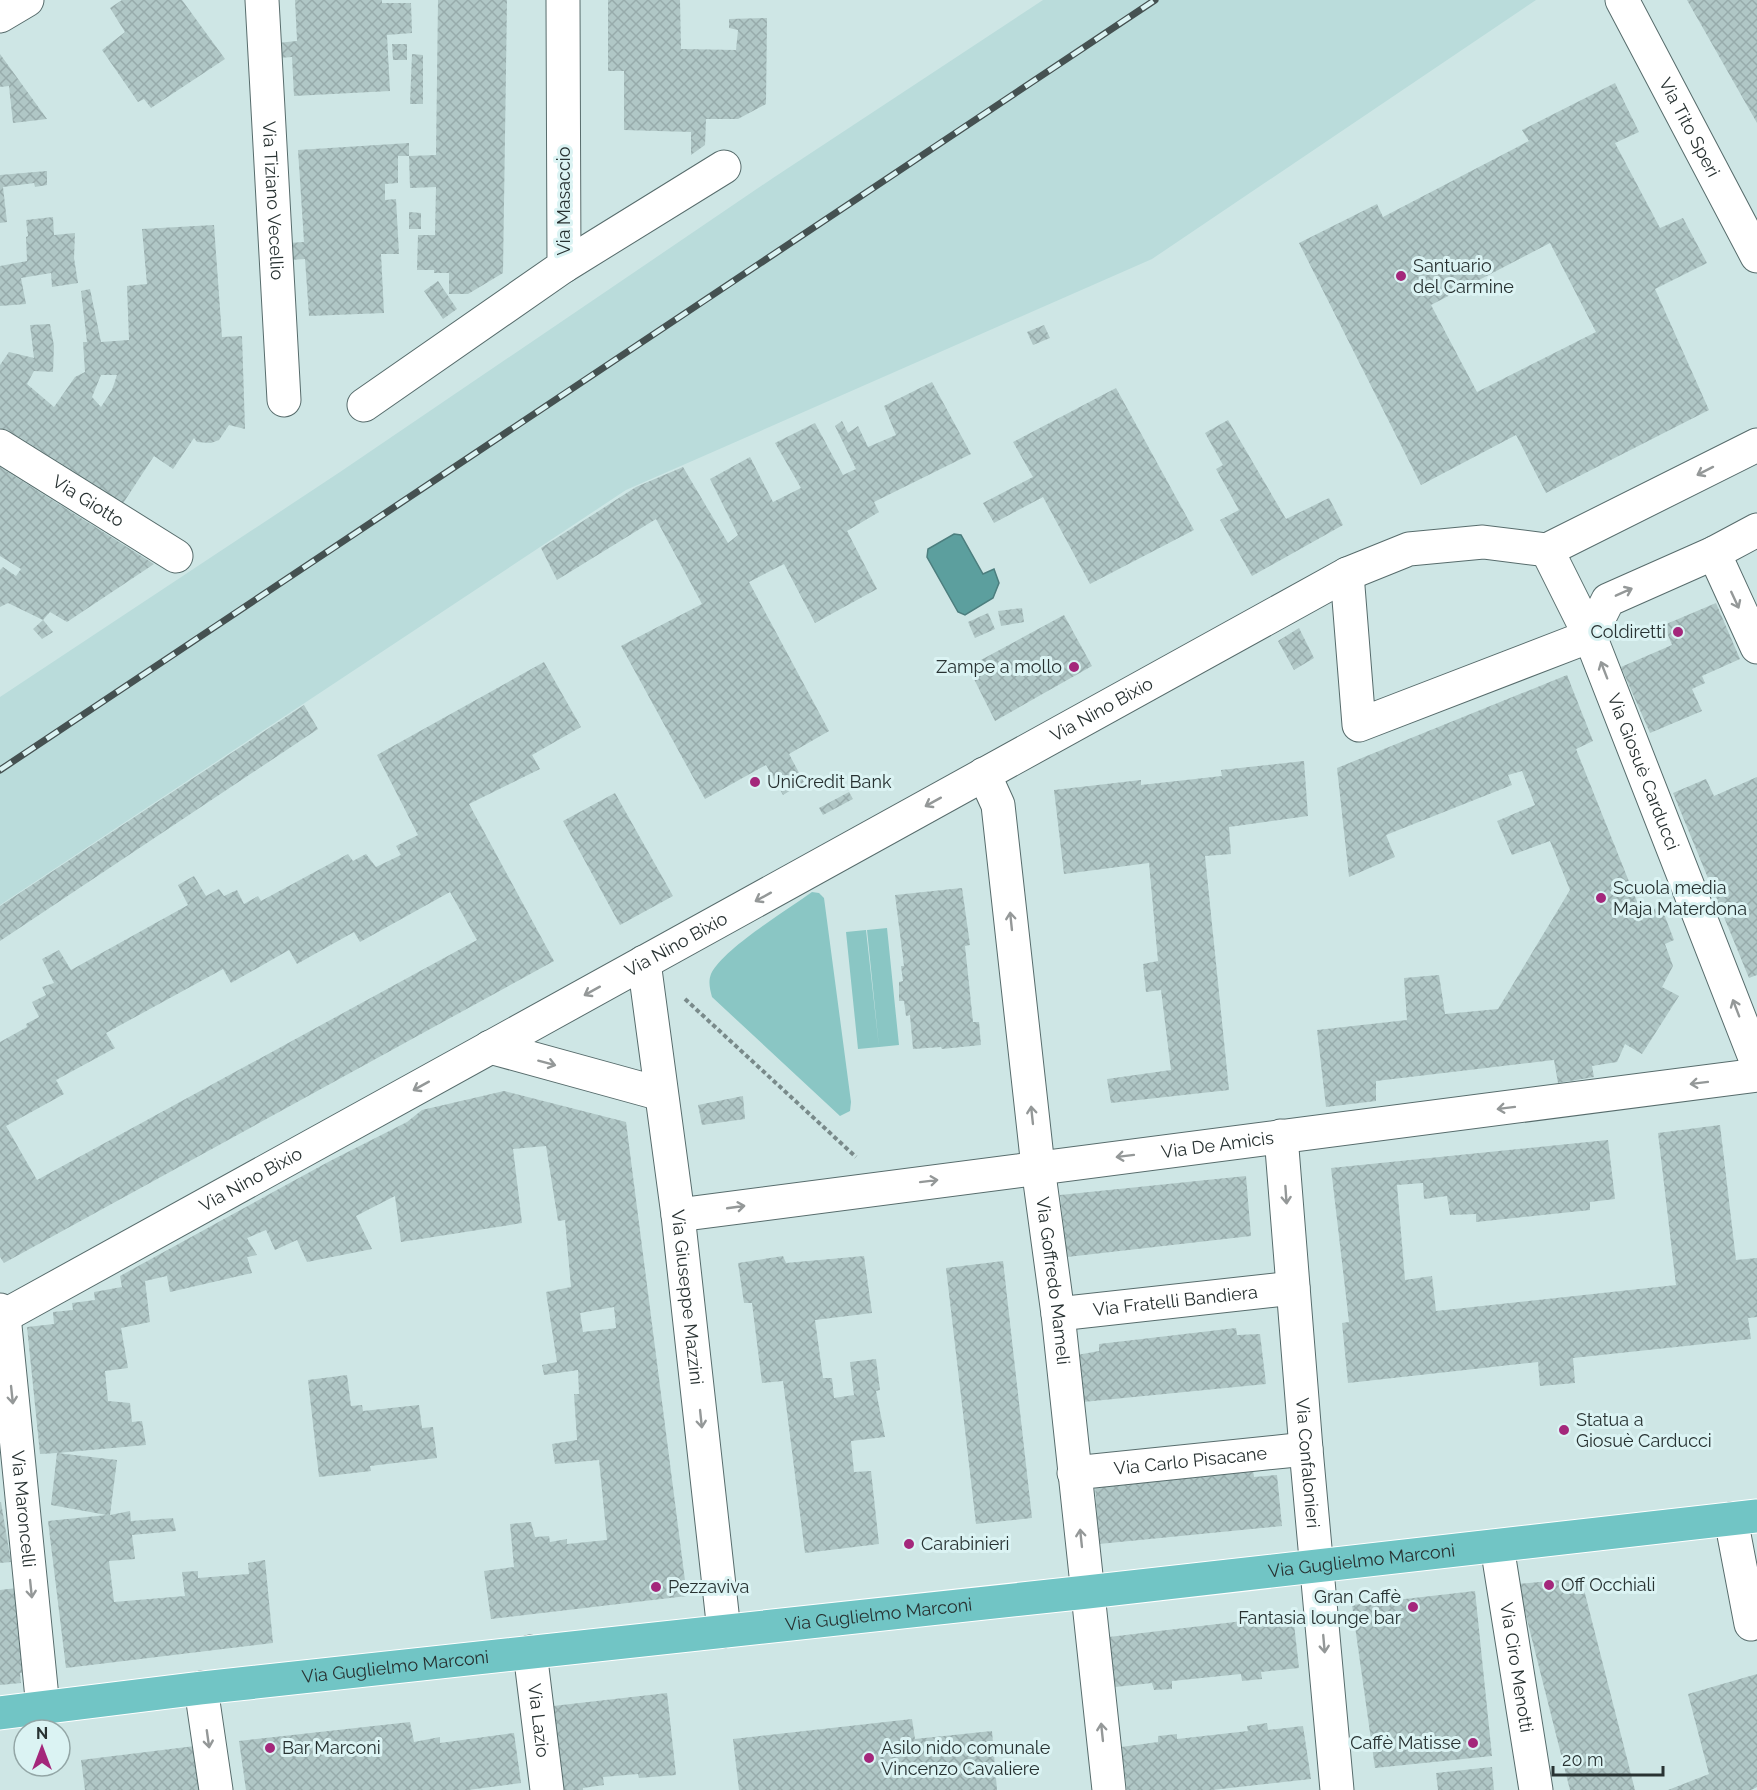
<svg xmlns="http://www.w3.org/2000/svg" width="1757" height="1790" font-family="Raleway,sans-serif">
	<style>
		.built { fill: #badcdb }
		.grass { fill: #8ac6c4 }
		.water { fill: #5c9f9e; stroke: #4c7e7e; stroke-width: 1.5 }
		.building { fill: url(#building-cross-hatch); fill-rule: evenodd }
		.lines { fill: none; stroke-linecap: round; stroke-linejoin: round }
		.minor-casing { stroke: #576c6c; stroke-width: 35 }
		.major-casing { stroke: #fff; stroke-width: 35 }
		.path { stroke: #798a8a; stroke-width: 4; stroke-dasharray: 4.5 3; stroke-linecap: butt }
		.minor { stroke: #fff; stroke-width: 33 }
		.major { stroke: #71c5c5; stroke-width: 33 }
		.rail-casing { stroke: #455151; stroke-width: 7 }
		.rail { stroke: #dbf3f3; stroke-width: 4.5; stroke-dasharray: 14; stroke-linecap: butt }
		.oneway { stroke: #949898 }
		.poi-dot { fill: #a4277b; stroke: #dbf3f3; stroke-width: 2 }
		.labels { text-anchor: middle; stroke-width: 6; stroke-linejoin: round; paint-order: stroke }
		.street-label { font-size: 18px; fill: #283232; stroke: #dbf3f3 }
		.poi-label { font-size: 18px; fill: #283232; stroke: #dbf3f3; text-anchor: start }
	</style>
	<defs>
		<pattern id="building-cross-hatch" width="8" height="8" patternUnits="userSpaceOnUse" patternTransform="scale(1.5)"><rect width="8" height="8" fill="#b0c7c6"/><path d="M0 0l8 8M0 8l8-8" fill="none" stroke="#97abab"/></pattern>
	</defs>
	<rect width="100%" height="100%" fill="#cee6e5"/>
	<!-- built -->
	<path class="built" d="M1043,0H1536L1152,259L626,490L0,905V697L340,472L773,178Z"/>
	<!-- grass -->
	<path class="grass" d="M812,892L819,893L824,898L851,1102L850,1111L840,1116L712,997C710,989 708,982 711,974C723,949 787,910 812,892Z
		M887,928L899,1045L879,1047L867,930Z
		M866,930L879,1047L858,1049L846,932Z"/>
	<!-- water -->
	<path class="water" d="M954,534L961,535L983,574L994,569L999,583L993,598L965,615L958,612L927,557L928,549Z"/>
	<!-- building -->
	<path class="building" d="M122,0H182L225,59L151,108L144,99L138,102L102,50L125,32L110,8Z
		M295,0H382V3H411L412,33L387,35L390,91L294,96L292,57L278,58L277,43L297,41Z
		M438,0H507L503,273L468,294H449V273H434V270H417L418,235H435L436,187L410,188L409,156H398V183L385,184V200L396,199L399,254H381L384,313L309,316L305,259L289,260L288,243L304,242L298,150L409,143V156L436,155Z
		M608,0H680L681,49L736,50L738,30L729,28V19L767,18L766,104L738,119H706L705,145L691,155V132L624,130V71H608Z
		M1687,0H1757V123Z
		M392,44H407V60H393Z
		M0,54L47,119L13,123L9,86L0,87Z
		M412,54L423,55V104H410Z
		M1615,83L1639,132L1615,143L1660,228L1683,218L1707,263L1655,289L1709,410L1546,493L1516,435L1421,485L1299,243L1377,204L1383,217L1529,141L1522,130ZM1550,243L1596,332L1477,392L1431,305Z
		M47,171V185L35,187L34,183L3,187L7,222L0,223V175Z
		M409,212L421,213V229H409Z
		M53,217L54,235L75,233L74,258L78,283L52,287L51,273L21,278L26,304L0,306V266L27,261L26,237L28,236L26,220Z
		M214,225L222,337L242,336L245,429L229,425L219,440L211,443L197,442L194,438L173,469L154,456L120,508L0,428V365L9,352L34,358L30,325L50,324L54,346L53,372L34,371L27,384L54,407L75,377L85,372L83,342H87L81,291L90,289L101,342L129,340L127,286L147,284L142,229ZM101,375H117L112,390L101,407L92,397Z
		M438,281L457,309L443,319L424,291Z
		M1044,325L1050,338L1033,345L1027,332Z
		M932,382L971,454L874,502L879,512L847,531L877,589L815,623L784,564L749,582L829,731L789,754L804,782L783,795L766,765L705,799L621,646L702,604L656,519L557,580L541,548L636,487L683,467L728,543L738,535L710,479L750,457L773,502L801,488L775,443L815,423L843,475L856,469L835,426L842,421L848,433L858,426L868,447L896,435L884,406Z
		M1116,388L1194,530L1090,584L1043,497L994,523L983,503L1033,477L1013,442Z
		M1228,420L1286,519L1329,498L1343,525L1252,576L1220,520L1239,510L1216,469L1223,465L1205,433Z
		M0,467L154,564L67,622L50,612L43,620L8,603L0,607V570L3,567L16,576L21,569L0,556Z
		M1716,603L1740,659L1702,676L1705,683L1692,689L1702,711L1650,733L1621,667L1672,645L1664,625Z
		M1022,608L1024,622L1001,626L998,611Z
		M988,613L995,629L975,638L968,622Z
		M1064,615L1092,666L995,721L968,667Z
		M43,620L53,632L42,639L33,629Z
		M1299,628L1314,658L1294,670L1278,641Z
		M544,662L581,727L532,755L540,769L469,804L554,961L4,1263L0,1257V1042L27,1027L26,1024L39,1017L32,1002L46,995L42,987L54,983L42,959L59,950L71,970L188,905L178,885L194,876L206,896L219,889L224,896L237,890L244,904L258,896L261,901L348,854L353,861L366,854L376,867L401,855L396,846L418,835L377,755ZM450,892L477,940L37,1180L6,1126L64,1094L56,1080L115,1048L106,1033L223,969L231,983L289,950L297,964L354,932L360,942Z
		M1567,675L1593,741L1576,749L1642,914L1661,906L1674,940L1665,944L1673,966L1662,987L1679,996L1642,1054L1625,1044L1617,1062L1592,1066L1594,1077L1558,1083L1554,1060L1376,1081V1101L1326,1107L1317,1030L1407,1020L1404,978L1439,975L1445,1014L1498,1009L1570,890L1550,841L1512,855L1497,821L1535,805L1522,771L1508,775L1512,785L1386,835L1395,857L1349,877L1337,768Z
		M304,705L318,729L0,941V906Z
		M1304,761L1308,816L1229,827L1231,854L1205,856L1229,1090L1111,1103L1107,1079L1171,1070L1161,990L1146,992L1143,964L1158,961L1149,863L1064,874L1054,790L1141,780V785L1222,776L1221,770Z
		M1757,777V975L1749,978L1673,793L1706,779L1714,796Z
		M849,792L853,799L823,815L819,808Z
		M615,793L673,896L620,925L563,821Z
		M962,888L970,945L965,946L973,1022H979L981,1045L942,1049L941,1047L913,1049L910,1015L906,1016L904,1001H899V982L903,981L901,966H904L895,895Z
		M504,1091L626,1122L687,1596L491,1619L484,1571L514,1567L510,1524L531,1522L535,1537L549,1536L550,1542L567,1539V1544L607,1540L599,1460L555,1464L552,1444L577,1440L574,1394H579L578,1370L544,1375L542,1365L557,1362L546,1292L571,1287L565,1220L558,1221L546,1146L513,1149L522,1223L401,1242L395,1196L356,1216L372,1249L307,1262L297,1240L275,1250L266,1230L247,1238L257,1255L247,1257L252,1273L170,1292L167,1276L145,1281L150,1322L121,1328L128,1368L105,1371L108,1401L130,1403L132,1422L142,1421L146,1445L57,1453L117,1460L110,1515L130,1511L131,1521L173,1518L176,1531L132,1535L135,1559L109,1561L114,1602L185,1596L182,1572L198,1571V1578L249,1574L248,1563L265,1560L273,1643L66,1668L48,1521L107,1515L51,1505L57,1453L40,1454L27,1327L54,1324L53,1312L73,1310L72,1303L95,1300L94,1292L122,1287L120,1276L330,1161L407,1122L422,1110ZM614,1307L616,1328L583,1332L580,1313Z
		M743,1096L745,1119L702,1125L698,1105Z
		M1720,1125L1736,1260L1757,1258V1317L1748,1318L1751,1339L1573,1358L1575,1383L1540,1386L1538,1362L1348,1383L1342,1323L1349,1322L1331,1168L1608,1140L1615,1199L1590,1202V1210L1476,1222V1214L1450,1215L1447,1196L1424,1199L1423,1183L1397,1185L1405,1280L1432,1276L1436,1311L1676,1285L1658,1133Z
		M1246,1176L1251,1236L1067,1257L1060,1195Z
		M783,1256L786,1263L864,1256L872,1313L815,1320L823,1378H832L834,1398L854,1395L850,1362L876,1359L880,1390L876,1391L885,1437L851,1441L854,1472L871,1471L879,1544L805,1553L783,1381L762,1383L752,1303H744L738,1263Z
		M1003,1261L1032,1518L976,1524L946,1268Z
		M1236,1328L1237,1335L1260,1334L1266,1384L1083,1402L1077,1355L1099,1351V1344Z
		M347,1375L351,1406L362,1405L363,1411L419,1405L422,1428L433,1427L437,1458L370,1466L371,1471L319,1477L308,1380Z
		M1253,1470L1254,1477L1277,1475L1282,1526L1099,1544L1095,1486Z
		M0,1502H1L11,1562L0,1563Z
		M1581,1578L1635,1790H1570L1518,1584Z
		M17,1588L26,1673H20L21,1683L0,1685V1590Z
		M1475,1591L1492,1756L1375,1768L1352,1605Z
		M1293,1615L1299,1668L1261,1672L1262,1679L1242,1681L1241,1674L1172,1681V1689L1154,1690L1152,1683L1115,1687L1109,1637Z
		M1757,1674V1787L1751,1790H1668L1709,1774L1688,1694Z
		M667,1693L676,1775L639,1778L638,1774L603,1777L604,1785L583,1788V1790H563L553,1706Z
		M912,1719L915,1739L992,1731L997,1790H739L733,1739Z
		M410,1722L414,1742L440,1737V1743L514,1733L521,1783L468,1790H246L239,1741Z
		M1267,1723L1268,1730L1303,1726L1311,1779L1212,1790H1127L1121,1747L1158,1742V1736L1177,1734V1739L1248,1731L1247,1726Z
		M195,1746L200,1790H85L81,1760Z
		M1492,1767L1494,1790H1438L1436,1773Z"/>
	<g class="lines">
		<defs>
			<g id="minor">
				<path id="s1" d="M262,0L284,400"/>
				<path id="s2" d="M1622,0L1757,256"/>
				<path d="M0,16L27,0"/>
				<path d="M564,266L724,167"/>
				<path d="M364,405L564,266L563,0"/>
				<path id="s3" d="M0,446L176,556"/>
				<path id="s4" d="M1547,550L1590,636L1757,1063"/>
				<path d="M1714,553L1757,647"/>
				<path d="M1347,574L1359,725L1590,636L1608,600L1714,553L1757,530"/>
				<path id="s5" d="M984,774L998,805L1038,1167L1058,1314L1109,1790"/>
				<path id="s6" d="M644,962L678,1215L724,1631"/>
				<path d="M490,1047L661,1094"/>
				<path id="s7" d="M1281,1136L1306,1449L1337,1790"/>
				<path id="s8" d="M678,1215L1757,1075"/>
				<path id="s9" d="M0,1310L4,1316L43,1708"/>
				<path id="s10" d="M1058,1314L1293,1288"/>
				<path id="s11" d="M4,1316L1347,574L1409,549L1483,542L1547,550L1757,445"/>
				<path id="s12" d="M1074,1473L1306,1449"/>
				<path d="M1731,1519L1751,1624"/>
				<path id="s13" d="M1497,1546L1536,1790"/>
				<path id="s14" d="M530,1652L547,1790"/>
				<path d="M201,1688L216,1790"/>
			</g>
			<g id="major">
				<path id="s15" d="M0,1713L201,1688L1087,1592L1757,1516"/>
			</g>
		</defs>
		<!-- minor casing -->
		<use href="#minor" class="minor-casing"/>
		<!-- major casing -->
		<use href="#major" class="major-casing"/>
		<!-- path -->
		<path class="path" d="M685,999L856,1157"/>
		<!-- minor -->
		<use href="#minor" class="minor"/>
		<!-- major -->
		<use href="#major" class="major"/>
		<defs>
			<path id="rail" d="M0,770L1155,0"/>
		</defs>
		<!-- rail casing -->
		<use href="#rail" class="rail-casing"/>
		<!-- rail -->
		<use href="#rail" class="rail"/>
	</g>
	<!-- one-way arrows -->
	<defs><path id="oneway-shaft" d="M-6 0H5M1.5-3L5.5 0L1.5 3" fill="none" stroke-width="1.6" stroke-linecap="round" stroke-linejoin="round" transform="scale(1.5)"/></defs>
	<g class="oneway">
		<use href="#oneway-shaft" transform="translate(1705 471) rotate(153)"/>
		<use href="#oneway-shaft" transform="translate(1624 592) rotate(-24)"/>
		<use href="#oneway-shaft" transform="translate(1735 600) rotate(65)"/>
		<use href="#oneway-shaft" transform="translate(1604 670) rotate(-111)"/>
		<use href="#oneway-shaft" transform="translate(933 802) rotate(151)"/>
		<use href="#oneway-shaft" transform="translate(763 897) rotate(151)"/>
		<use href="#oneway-shaft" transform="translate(1011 921) rotate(-96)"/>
		<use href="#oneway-shaft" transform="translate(592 991) rotate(151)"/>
		<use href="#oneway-shaft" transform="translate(1736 1008) rotate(-111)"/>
		<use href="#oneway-shaft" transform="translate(547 1063) rotate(15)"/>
		<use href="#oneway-shaft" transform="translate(1699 1083) rotate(173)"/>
		<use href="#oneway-shaft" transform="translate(421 1086) rotate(151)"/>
		<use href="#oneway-shaft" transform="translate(1506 1108) rotate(173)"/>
		<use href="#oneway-shaft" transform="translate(1032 1115) rotate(-96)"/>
		<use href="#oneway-shaft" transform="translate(1125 1156) rotate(173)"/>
		<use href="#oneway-shaft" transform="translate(929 1181) rotate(-7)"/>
		<use href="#oneway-shaft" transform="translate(1286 1195) rotate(86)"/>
		<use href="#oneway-shaft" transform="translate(736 1207) rotate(-8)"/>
		<use href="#oneway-shaft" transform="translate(12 1395) rotate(84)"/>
		<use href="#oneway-shaft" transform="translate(701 1419) rotate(84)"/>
		<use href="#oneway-shaft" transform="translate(1081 1538) rotate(-96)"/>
		<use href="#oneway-shaft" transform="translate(31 1589) rotate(84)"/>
		<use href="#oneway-shaft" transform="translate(1324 1644) rotate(85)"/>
		<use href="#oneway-shaft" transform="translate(1102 1732) rotate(-96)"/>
		<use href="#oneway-shaft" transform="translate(208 1739) rotate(82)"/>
	</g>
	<!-- markers -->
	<g class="poi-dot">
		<circle cx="1401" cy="276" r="6"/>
		<circle cx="1678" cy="632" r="6"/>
		<circle cx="1074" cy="667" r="6"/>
		<circle cx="755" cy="782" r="6"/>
		<circle cx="1601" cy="898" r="6"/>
		<circle cx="1564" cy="1430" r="6"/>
		<circle cx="909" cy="1544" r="6"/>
		<circle cx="1549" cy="1585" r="6"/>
		<circle cx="656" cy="1587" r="6"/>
		<circle cx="1413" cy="1607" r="6"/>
		<circle cx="1473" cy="1743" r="6"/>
		<circle cx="270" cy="1748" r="6"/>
		<circle cx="869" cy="1758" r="6"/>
	</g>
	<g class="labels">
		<!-- street labels -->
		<g class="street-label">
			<text dy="6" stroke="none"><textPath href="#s2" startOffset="144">Via Tito Speri</textPath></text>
			<text dy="6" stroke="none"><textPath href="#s1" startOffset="201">Via Tiziano Vecellio</textPath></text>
			<text transform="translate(564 201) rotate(-90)" y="6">Via Masaccio</text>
			<text dy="6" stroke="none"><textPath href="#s3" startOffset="104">Via Giotto</textPath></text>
			<text dy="6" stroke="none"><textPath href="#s11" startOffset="1254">Via Nino Bixio</textPath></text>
			<text dy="6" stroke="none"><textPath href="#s4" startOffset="242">Via Giosuè Carducci</textPath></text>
			<text dy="6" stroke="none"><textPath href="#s11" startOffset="768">Via Nino Bixio</textPath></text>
			<text dy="6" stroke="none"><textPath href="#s8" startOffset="544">Via De Amicis</textPath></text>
			<text dy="6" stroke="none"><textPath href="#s11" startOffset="282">Via Nino Bixio</textPath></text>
			<text dy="6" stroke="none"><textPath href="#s5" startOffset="513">Via Goffredo Mameli</textPath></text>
			<text dy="6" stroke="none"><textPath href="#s6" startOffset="338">Via Giuseppe Mazzini</textPath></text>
			<text dy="6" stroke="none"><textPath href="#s10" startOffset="118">Via Fratelli Bandiera</textPath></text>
			<text dy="6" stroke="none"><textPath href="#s12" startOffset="117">Via Carlo Pisacane</textPath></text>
			<text dy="6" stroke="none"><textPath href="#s7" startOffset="328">Via Confalonieri</textPath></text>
			<text dy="6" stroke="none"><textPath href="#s9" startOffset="201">Via Maroncelli</textPath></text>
			<text dy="6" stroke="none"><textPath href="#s15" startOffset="1370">Via Guglielmo Marconi</textPath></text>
			<text dy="6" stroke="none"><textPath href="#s15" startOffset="884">Via Guglielmo Marconi</textPath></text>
			<text dy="6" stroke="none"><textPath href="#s15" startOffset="398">Via Guglielmo Marconi</textPath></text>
			<text dy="6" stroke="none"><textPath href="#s13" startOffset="123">Via Ciro Menotti</textPath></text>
			<text dy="6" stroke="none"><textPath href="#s14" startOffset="69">Via Lazio</textPath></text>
		</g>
		<!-- poi labels -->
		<g class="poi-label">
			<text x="1413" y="272">Santuario<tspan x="1413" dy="21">del Carmine</tspan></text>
			<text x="1666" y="638" text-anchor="end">Coldiretti</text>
			<text x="1062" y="673" text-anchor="end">Zampe a mollo</text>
			<text x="767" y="788">UniCredit Bank</text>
			<text x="1613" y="894">Scuola media<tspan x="1613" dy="21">Maja Materdona</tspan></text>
			<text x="1576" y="1426">Statua a<tspan x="1576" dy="21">Giosuè Carducci</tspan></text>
			<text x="921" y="1550">Carabinieri</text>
			<text x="1561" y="1591">Off Occhiali</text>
			<text x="668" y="1593">Pezzaviva</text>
			<text x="1401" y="1603" text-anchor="end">Gran Caffè<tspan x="1401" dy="21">Fantasia lounge bar</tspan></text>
			<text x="1461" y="1749" text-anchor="end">Caffè Matisse</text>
			<text x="282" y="1754">Bar Marconi</text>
			<text x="881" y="1754">Asilo nido comunale<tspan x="881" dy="21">Vincenzo Cavaliere</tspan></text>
		</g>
	</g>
	<!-- north arrow -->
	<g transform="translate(42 1748)"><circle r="28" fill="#dbf3f3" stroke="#93a6a6" stroke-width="1.5"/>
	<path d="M0-4.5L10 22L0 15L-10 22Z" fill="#a4277b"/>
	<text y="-9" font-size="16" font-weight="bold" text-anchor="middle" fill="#283232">N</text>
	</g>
	<!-- scale -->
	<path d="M1553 1766v9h110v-9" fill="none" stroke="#283232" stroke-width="3"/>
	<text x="1562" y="1766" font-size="18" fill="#283232" stroke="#dbf3f3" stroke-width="4.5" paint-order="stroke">20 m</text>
</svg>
